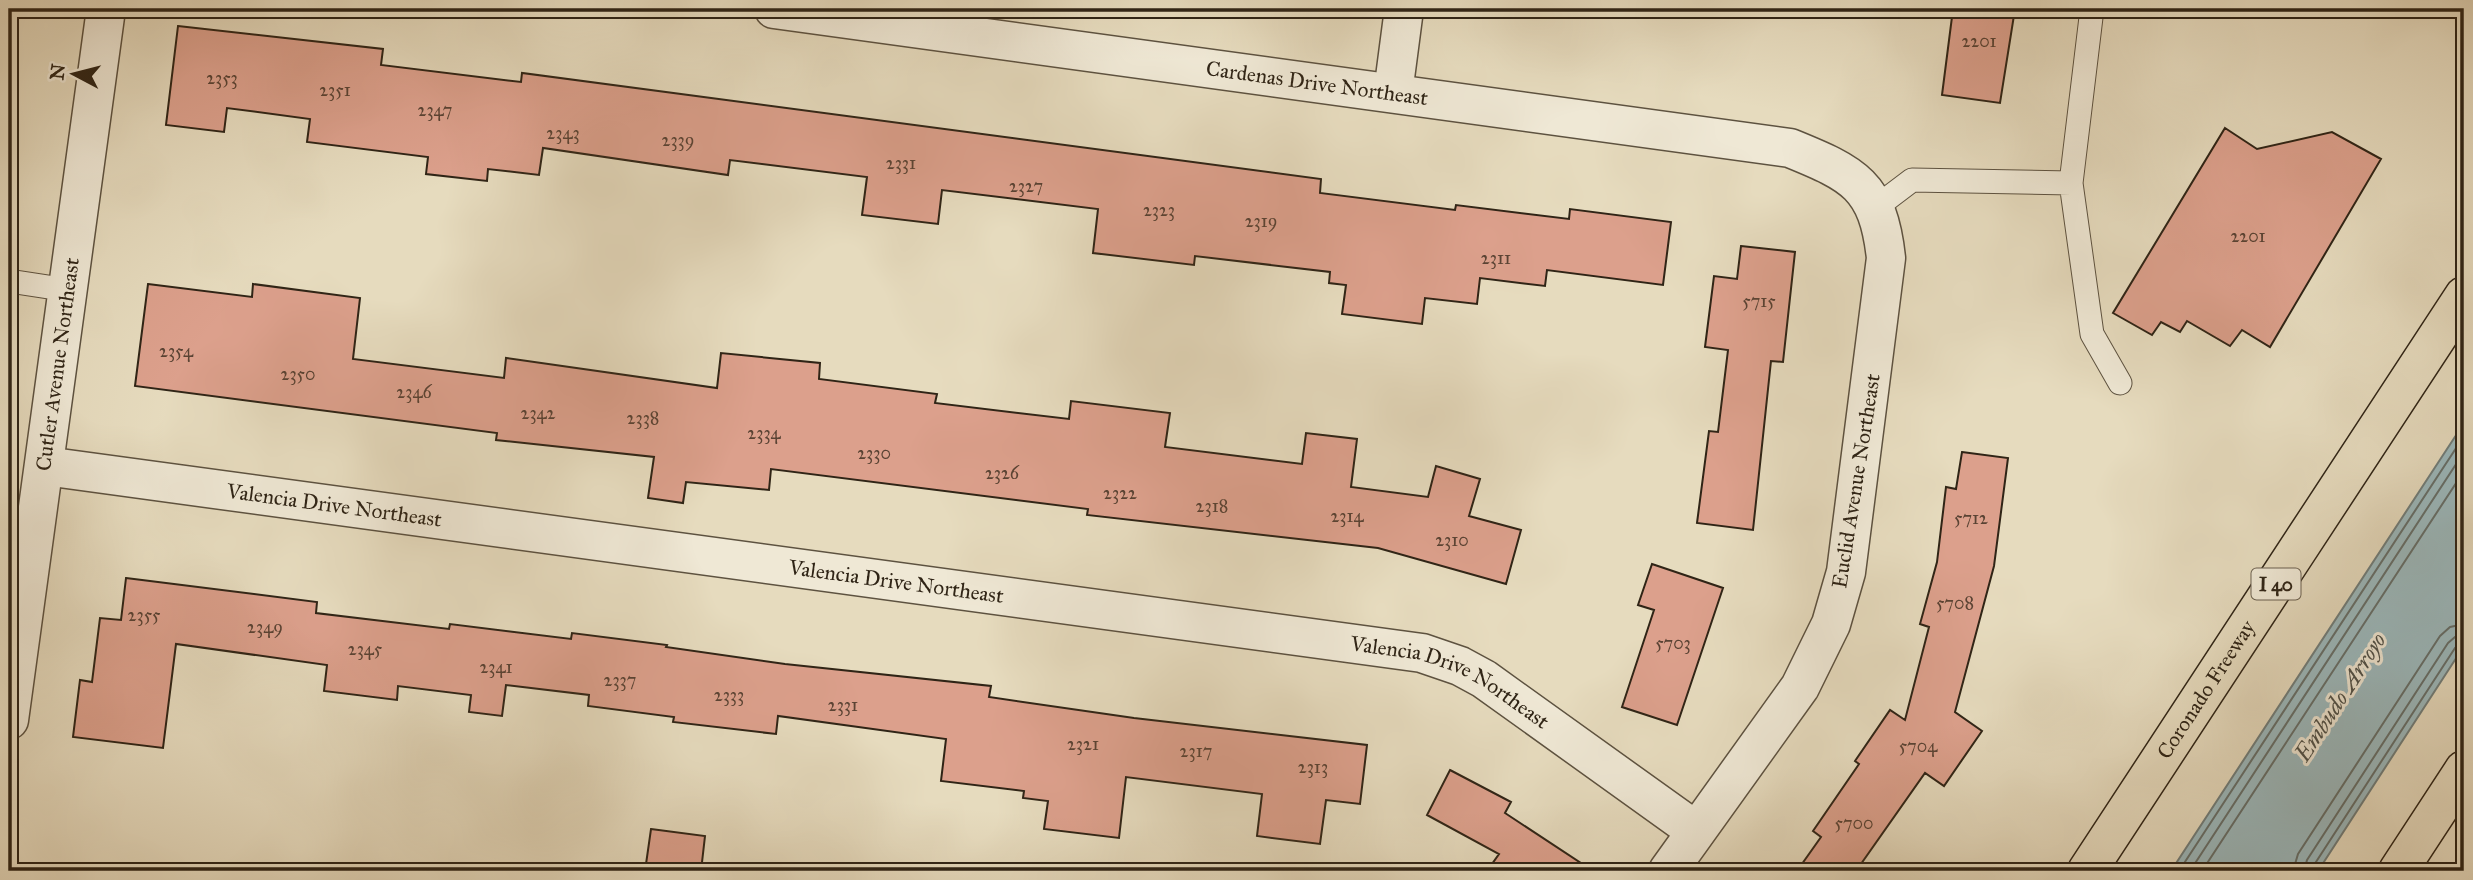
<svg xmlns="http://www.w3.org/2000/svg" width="2473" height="880" font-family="'IM FELL Great Primer',serif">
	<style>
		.water { fill: #9bb8bc; stroke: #707d7a; stroke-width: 2 }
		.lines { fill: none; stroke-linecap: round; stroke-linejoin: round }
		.shore { stroke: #656e69; stroke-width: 2 }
		.building { fill: #dca08c; stroke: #2f2416; stroke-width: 2 }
		.service-casing { stroke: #5d5240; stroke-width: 25 }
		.minor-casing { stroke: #5d5240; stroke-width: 41 }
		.motorway-casing { stroke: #2f2416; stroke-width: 41 }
		.service { stroke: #efe8d5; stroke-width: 23 }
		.minor { stroke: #efe8d5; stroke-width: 38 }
		.motorway { stroke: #e6dbbe; stroke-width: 38 }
		.labels { text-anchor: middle; stroke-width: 6; stroke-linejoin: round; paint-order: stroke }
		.number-label { font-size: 18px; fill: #5a4334 }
		.shield { fill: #efe8d5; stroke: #695f4f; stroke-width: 2 }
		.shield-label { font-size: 19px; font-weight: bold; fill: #2f2416 }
		.street-label { font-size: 21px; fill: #2f2416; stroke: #efe8d5 }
		.water-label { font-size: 23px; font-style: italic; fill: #4f5048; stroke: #efe8d5 }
	</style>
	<rect width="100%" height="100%" fill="#e6dbbe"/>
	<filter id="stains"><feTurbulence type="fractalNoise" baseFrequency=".00286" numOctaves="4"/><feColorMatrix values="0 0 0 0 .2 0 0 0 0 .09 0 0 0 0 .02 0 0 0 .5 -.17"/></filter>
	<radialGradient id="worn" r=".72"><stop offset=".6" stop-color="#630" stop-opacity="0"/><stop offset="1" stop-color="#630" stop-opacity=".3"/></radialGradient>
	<!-- water -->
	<path class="water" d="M2464,423V646L2318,871H2171Z"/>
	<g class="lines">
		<!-- shore -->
		<path class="shore" d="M2179,871L2464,436
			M2190,871L2464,452
			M2202,871L2464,471
			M2293,871L2298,854L2440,636L2450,627L2464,624
			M2304,871L2307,860L2448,643L2455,637L2464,635
			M2313,871L2314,865L2455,648L2464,644"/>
	</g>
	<!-- building -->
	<path class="building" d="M1953,9H2015L2000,103L1942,95Z
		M178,26L383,49L381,65L521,82L522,73L1321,179L1320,193L1455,210L1456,205L1569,219L1570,209L1671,222L1663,285L1547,270L1545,286L1480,278L1477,304L1425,298L1422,324L1342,314L1346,285L1329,283L1330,272L1195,256L1194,265L1093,253L1098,209L942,190L938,224L862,215L867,177L730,160L728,175L543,148L539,175L488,169L487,181L426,174L428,157L307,142L310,119L227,108L224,132L166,125Z
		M2225,128L2257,149L2332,132L2381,159L2270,347L2242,330L2230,346L2187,321L2180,332L2161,322L2152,335L2113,313Z
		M1741,246L1795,252L1783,362L1771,361L1753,530L1697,523L1709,431L1718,432L1728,350L1705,347L1714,276L1737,279Z
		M148,284L252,297L253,284L360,298L353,359L504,378L506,358L717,388L721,353L820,363L819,379L937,394L935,403L1069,419L1071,401L1170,413L1165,447L1302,464L1306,433L1357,439L1351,487L1428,497L1436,466L1480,479L1469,516L1521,530L1506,584L1378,548L1087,515L1088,509L771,469L769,490L686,482L683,503L648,498L654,457L496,440L497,433L135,386Z
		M1962,452L2008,458L1994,566L1955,712L1982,731L1944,786L1925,773L1856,871H1797L1821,837L1813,831L1859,764L1855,761L1890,710L1905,720L1929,627L1920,624L1937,562L1946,487L1956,489Z
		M1652,564L1723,588L1677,725L1622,707L1654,610L1638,605Z
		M126,578L317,602L316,613L449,629L450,624L571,639L572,633L667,645L666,647L785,664L991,686L989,697L1134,718L1367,745L1360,804L1326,800L1320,844L1257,836L1262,794L1126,777L1119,838L1044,829L1048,801L1023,798L1024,791L941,781L946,739L778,716L776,734L673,722L674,717L588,706L589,695L506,685L502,716L469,712L471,695L398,686L397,700L324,691L327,665L176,644L163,748L73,737L80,680L92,682L100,618L121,620Z
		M1450,770L1511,802L1505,813L1593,871H1487L1499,854L1427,815Z
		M651,829L705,836L701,871H645Z"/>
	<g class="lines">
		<defs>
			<path id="service" d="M2071,183L2092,9
				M1875,208L1912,180L2071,183L2092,334L2120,383
				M9,281L68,290"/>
			<g id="minor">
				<path id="s1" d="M774,9L1790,148C1854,174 1878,185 1886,258L1846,572L1831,624L1800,687L1668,871"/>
				<path d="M1393,93L1404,9"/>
				<path id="s2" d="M45,466L1422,653L1460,666L1484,679L1696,831"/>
				<path id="s3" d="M9,720L106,9"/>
			</g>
			<g id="motorway">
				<path id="s4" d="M2087,871L2464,296"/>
				<path d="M2398,871L2464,770"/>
			</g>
		</defs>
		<!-- service casing -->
		<use href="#service" class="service-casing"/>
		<!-- minor casing -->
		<use href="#minor" class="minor-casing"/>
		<!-- motorway casing -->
		<use href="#motorway" class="motorway-casing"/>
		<!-- service -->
		<use href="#service" class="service"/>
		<!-- minor -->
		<use href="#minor" class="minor"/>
		<!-- motorway -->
		<use href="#motorway" class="motorway"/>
	</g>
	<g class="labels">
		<!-- number labels -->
		<g class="number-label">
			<text x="1979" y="47">2201</text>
			<text x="222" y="84">2353</text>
			<text x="335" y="96">2351</text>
			<text x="435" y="116">2347</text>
			<text x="563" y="139">2343</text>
			<text x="678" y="146">2339</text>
			<text x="901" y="169">2331</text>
			<text x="1026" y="192">2327</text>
			<text x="1159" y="216">2323</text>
			<text x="1261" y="227">2319</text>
			<text x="2248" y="242">2201</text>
			<text x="1496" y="264">2311</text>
			<text x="1759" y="307">5715</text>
			<text x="176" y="357">2354</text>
			<text x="298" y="380">2350</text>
			<text x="414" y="398">2346</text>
			<text x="538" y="419">2342</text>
			<text x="643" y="424">2338</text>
			<text x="764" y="439">2334</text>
			<text x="874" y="459">2330</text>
			<text x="1002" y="479">2326</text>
			<text x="1120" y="499">2322</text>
			<text x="1212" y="512">2318</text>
			<text x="1347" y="522">2314</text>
			<text x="1971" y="524">5712</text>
			<text x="1452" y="546">2310</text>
			<text x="1955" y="609">5708</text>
			<text x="144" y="621">2355</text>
			<text x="265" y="633">2349</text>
			<text x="1673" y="649">5703</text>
			<text x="365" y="655">2345</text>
			<text x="496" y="673">2341</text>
			<text x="620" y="686">2337</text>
			<text x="729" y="701">2333</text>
			<text x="843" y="711">2331</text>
			<text x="1083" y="750">2321</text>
			<text x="1918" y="752">5704</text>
			<text x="1196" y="757">2317</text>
			<text x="1313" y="773">2313</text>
			<text x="1854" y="829">5700</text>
		</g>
		<!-- shield labels -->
		<rect class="shield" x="2251.5" y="568.5" width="49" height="31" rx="5"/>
		<g class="shield-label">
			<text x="2276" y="591">I 40</text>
		</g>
		<!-- street labels -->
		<g class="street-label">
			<text dy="7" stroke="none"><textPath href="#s1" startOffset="548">Cardenas Drive Northeast</textPath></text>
			<text dy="7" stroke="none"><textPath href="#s3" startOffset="359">Cutler Avenue Northeast</textPath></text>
			<text transform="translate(1856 481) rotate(-81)" y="7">Euclid Avenue Northeast</text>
			<text dy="7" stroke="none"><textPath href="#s2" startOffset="292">Valencia Drive Northeast</textPath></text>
			<text dy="7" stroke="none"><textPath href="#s2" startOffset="859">Valencia Drive Northeast</textPath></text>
			<text dy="7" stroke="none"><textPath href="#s2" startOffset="1426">Valencia Drive Northeast</textPath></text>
			<text dy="7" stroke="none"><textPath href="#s4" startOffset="217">Coronado Freeway</textPath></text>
		</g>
		<!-- water labels -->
		<g class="water-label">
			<text transform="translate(2340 697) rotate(-57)" y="8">Embudo Arroyo</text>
		</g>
	</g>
	<!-- margin -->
	<rect width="2473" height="880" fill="none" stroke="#e6dbbe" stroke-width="35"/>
	<rect x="10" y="10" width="2452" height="859" fill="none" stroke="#2f2416" stroke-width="3.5"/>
	<rect x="18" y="18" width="2438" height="845" fill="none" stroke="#2f2416" stroke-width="2"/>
	<!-- north arrow -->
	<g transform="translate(74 74) rotate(277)" stroke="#efe8d5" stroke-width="5" paint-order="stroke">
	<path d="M0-5L12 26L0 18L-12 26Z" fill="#2f2416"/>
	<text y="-10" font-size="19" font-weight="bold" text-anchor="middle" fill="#2f2416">N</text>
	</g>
	<rect width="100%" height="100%" filter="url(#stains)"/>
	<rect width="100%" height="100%" fill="url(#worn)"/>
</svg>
